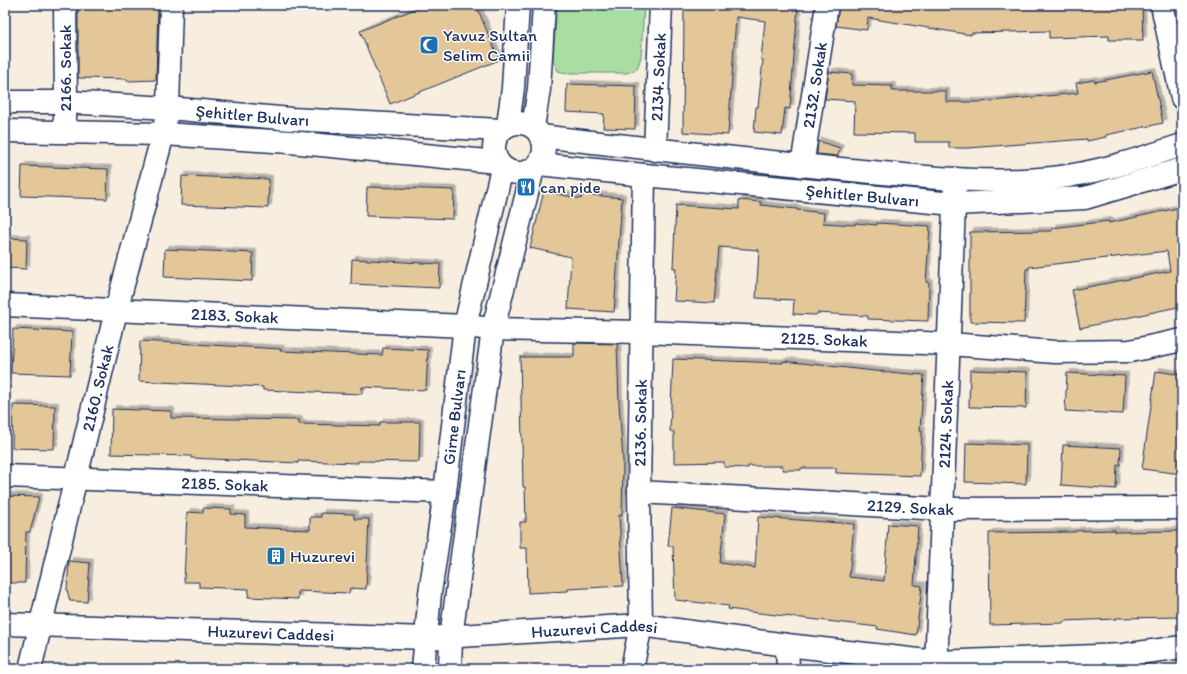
<svg xmlns="http://www.w3.org/2000/svg" width="1187" height="674" font-family="Itim,sans-serif">
	<style>
		.green { fill: #aadea1; stroke: #628680 }
		.building { fill: #e4c798; stroke: #1b2f5e; filter: url(#shadow) }
		.lines { fill: none; stroke-linecap: round; stroke-linejoin: round }
		.minor-casing { stroke: #1b2f5e; stroke-width: 25 }
		.major-casing { stroke: #1b2f5e; stroke-width: 25 }
		.minor { stroke: #fff; stroke-width: 22 }
		.major { stroke: #fff; stroke-width: 22 }
		.labels { text-anchor: middle; stroke-width: 3; stroke-linejoin: round; paint-order: stroke }
		.poi-label { font-size: 17px; fill: #1b2f5e; stroke: #fff; text-anchor: start }
		.street-label { font-size: 17px; fill: #1b2f5e; stroke: #fff }
	</style>
	<defs>
		<filter id="shadow"><feDropShadow dx="3.5" dy="-3.5" stdDeviation="0" flood-color="#0004"/></filter>
	</defs>
	<rect width="100%" height="100%" fill="#f7eee0"/>
	<filter id="ink" filterUnits="userSpaceOnUse"><feTurbulence type="fractalNoise" baseFrequency=".025" numOctaves="2"/><feDisplacementMap in="SourceGraphic" scale="8" xChannelSelector="R" yChannelSelector="G"/><feConvolveMatrix kernelMatrix="1 2 1 2 8 2 1 2 1" color-interpolation-filters="sRGB"/></filter>
	<g filter="url(#ink)">
		<!-- green -->
		<path class="green" d="M557,5H644L641,57L637,69L627,73H567L558,71L553,61Z"/>
		<!-- building -->
		<path class="building" d="M78,5H158L156,80L127,81V79L78,78Z
			M425,5H476L499,60L390,104L360,31Z
			M684,5H798L790,109L785,108L782,135L754,132L756,107H758L763,60L761,59L765,21L736,17L728,135L683,132Z
			M839,5H1098V7H1142L1143,40H1109V36L1049,38V31L971,33V35L868,18L867,30L836,26Z
			M1152,71L1163,123L1106,135V137L1087,141V139L968,148H949V142H915V133L854,132L855,101L825,99L829,72L852,74V85L892,86V91H946V102H981L1078,93L1076,83L1094,80L1095,82Z
			M567,84L636,86L635,129L603,128L604,114L566,112Z
			M818,141L840,148L838,156L817,154Z
			M22,166L108,169L107,199L21,196Z
			M182,176L269,179L268,208L181,205Z
			M367,187L454,190L453,219L366,216Z
			M544,191L581,199L582,194L622,198L614,312L568,309L571,257L530,248Z
			M739,200L761,202V205L797,209V210L824,213L823,223L855,225V223L877,225V223L930,226L926,282L929,283L928,321L868,319V316L817,313L816,315L793,314L794,300L756,298L759,250L719,247L714,303L674,301L676,268H673L676,205L739,209Z
			M1182,207V306L1080,328L1072,290L1170,271L1167,251L1029,267V269H1026L1024,323L970,322V232L1052,231V228L1109,221V223Z
			M5,238L27,239L26,269L5,268Z
			M165,249L253,253L252,281L164,277Z
			M352,259L440,264L439,288L351,284Z
			M13,329L72,332L70,375L11,373Z
			M140,341L281,349L280,351L382,355L383,348L428,350L426,390L362,387V394L263,390V387L139,381Z
			M574,343L617,344L619,403L623,461L622,515H619L623,586L568,589V591L528,593L527,548H520V522H526L525,487H523L520,357H574Z
			M673,359L783,363V361L875,371L924,375L920,430H922L920,476L836,473V468H801V470H783V466H748V468L724,467V462L674,463V432L670,431Z
			M970,370L1027,372L1026,408L969,407Z
			M1156,371L1182,375V474L1142,469Z
			M1067,373L1125,376L1123,414L1065,411Z
			M13,405L55,406L54,449L12,448Z
			M112,409L171,411V418L299,420V424L380,426V422H420L419,462L358,461V463L298,461V463L191,458V456L111,454Z
			M966,443L1027,445L1026,484L965,482Z
			M1063,445L1121,448L1120,465H1117L1116,489L1061,485Z
			M5,496L39,497L30,532H26L25,583H5Z
			M203,508L231,509V514L245,515V527L310,530V517H321V513L354,514V519H369L366,589L350,588L349,593L298,591V599L248,597L249,589L199,587V582H184L187,512L203,513Z
			M672,508L725,514L720,563L755,568L758,517L854,524L849,577L884,581L888,524L918,526L914,585L922,586L916,635L877,629L878,627L751,612L728,609L729,606L675,600L673,546H668Z
			M1115,530V532L1182,531V617L1116,618V619L1064,621V623L990,625L989,533L1075,532V531Z
			M69,561L90,563L87,602L70,601L67,590Z"/>
		<g class="lines">
			<defs>
				<g id="minor">
					<path d="M1162,5L1182,98"/>
					<path d="M64,131L66,102L65,5"/>
					<path id="s1" d="M655,150L661,5"/>
					<path id="s2" d="M802,166L827,5"/>
					<path id="s3" d="M5,305L465,326L493,329L641,332L949,344L1055,352L1130,351L1182,340"/>
					<path id="s4" d="M5,476L445,492"/>
					<path id="s5" d="M639,492L941,509L1182,508"/>
					<path id="s6" d="M5,624L426,638L641,625L787,645L936,662L1123,655L1182,647"/>
					<path d="M787,645L788,669"/>
					<path id="s7" d="M30,669L116,311L163,134L168,108L171,5"/>
					<path id="s8" d="M632,669L641,625L639,492L644,175"/>
					<path id="s9" d="M936,669L955,180"/>
				</g>
				<g id="major">
					<path id="s10" d="M5,102H66L168,108L291,119L500,130"/>
					<circle cx="519" cy="148" r="25"/>
					<path d="M508,125L513,88L518,5"/>
					<path d="M533,127L539,89L544,5"/>
					<path d="M5,131L163,134L290,142L497,162"/>
					<path d="M540,136C644,148 747,160 851,170C918,176 985,185 1053,178C1097,173 1140,159 1182,145"/>
					<path id="s11" d="M539,164L644,175L954,204L1085,198L1182,169"/>
					<path id="s12" d="M423,669L430,593L445,492L465,326L502,168"/>
					<path d="M450,669L451,637L493,329L533,169"/>
				</g>
			</defs>
			<!-- minor casing -->
			<use href="#minor" class="minor-casing"/>
			<!-- major casing -->
			<use href="#major" class="major-casing"/>
			<!-- minor -->
			<use href="#minor" class="minor"/>
			<!-- major -->
			<use href="#major" class="major"/>
		</g>
	</g>
	<!-- icons -->
	<defs>
		<symbol id="mosque-square" viewBox="-11 -11 22 22"><rect x="-9" y="-9" width="18" height="18" rx="4" fill="#1f6fb2" stroke="#fff"/><path d="M3.5-4.9A6 6 0 1 0 3.5 4.9A5 5 0 1 1 3.5-4.9Z" fill="#fff"/></symbol>
		<symbol id="restaurant-square" viewBox="-11 -11 22 22"><rect x="-9" y="-9" width="18" height="18" rx="4" fill="#1f6fb2" stroke="#fff"/><path d="M-5-6h1v4h1v-4h1v4h1v-4h1v5L-1.5 .5V6h-2V.5L-5-1ZM5-6V6H3V1.5H1.5Q1.5-4 5-6Z" fill="#fff"/></symbol>
		<symbol id="building-square" viewBox="-11 -11 22 22"><rect x="-9" y="-9" width="18" height="18" rx="4" fill="#1f6fb2" stroke="#fff"/><path d="M-4-6H4V6H1V3H-1V6H-4ZM-2.5-4.3h1.7v1.8h-1.7ZM.8-4.3h1.7v1.8H.8ZM-2.5-1h1.7V.8h-1.7ZM.8-1h1.7V.8H.8Z" fill="#fff"/></symbol>
	</defs>
	<g fill-rule="evenodd">
		<use href="#mosque-square" x="418" y="34" width="22" height="22"/>
		<use href="#restaurant-square" x="515" y="176" width="22" height="22"/>
		<use href="#building-square" x="265" y="545" width="22" height="22"/>
	</g>
	<g class="labels">
		<!-- poi labels -->
		<g class="poi-label">
			<text x="443" y="41">Yavuz Sultan<tspan x="443" dy="20">Selim Camii</tspan></text>
			<text x="540" y="193">can pide</text>
			<text x="290" y="562">Huzurevi</text>
		</g>
		<!-- street labels -->
		<g class="street-label">
			<text transform="translate(65 68) rotate(-90)" y="6">2166. Sokak</text>
			<text dy="6" stroke="none"><textPath href="#s1" startOffset="73">2134. Sokak</textPath></text>
			<text dy="6" stroke="none"><textPath href="#s2" startOffset="82">2132. Sokak</textPath></text>
			<text dy="6" stroke="none"><textPath href="#s10" startOffset="248">Şehitler Bulvarı</textPath></text>
			<text dy="6" stroke="none"><textPath href="#s11" startOffset="325">Şehitler Bulvarı</textPath></text>
			<text dy="6" stroke="none"><textPath href="#s3" startOffset="230">2183. Sokak</textPath></text>
			<text dy="6" stroke="none"><textPath href="#s3" startOffset="820">2125. Sokak</textPath></text>
			<text dy="6" stroke="none"><textPath href="#s7" startOffset="289">2160. Sokak</textPath></text>
			<text dy="6" stroke="none"><textPath href="#s12" startOffset="254">Girne Bulvarı</textPath></text>
			<text dy="6" stroke="none"><textPath href="#s8" startOffset="247">2136. Sokak</textPath></text>
			<text dy="6" stroke="none"><textPath href="#s9" startOffset="245">2124. Sokak</textPath></text>
			<text dy="6" stroke="none"><textPath href="#s4" startOffset="220">2185. Sokak</textPath></text>
			<text dy="6" stroke="none"><textPath href="#s5" startOffset="272">2129. Sokak</textPath></text>
			<text dy="6" stroke="none"><textPath href="#s6" startOffset="590">Huzurevi Caddesi</textPath></text>
			<text dy="6" stroke="none"><textPath href="#s6" startOffset="266">Huzurevi Caddesi</textPath></text>
		</g>
	</g>
	<!-- margin -->
	<rect width="1187" height="674" fill="none" stroke="#fff" stroke-width="20"/>
	<rect x="10" y="10" width="1167" height="654" fill="none" stroke="#1b2f5e" stroke-width="1.5" filter="url(#ink)"/>
</svg>
